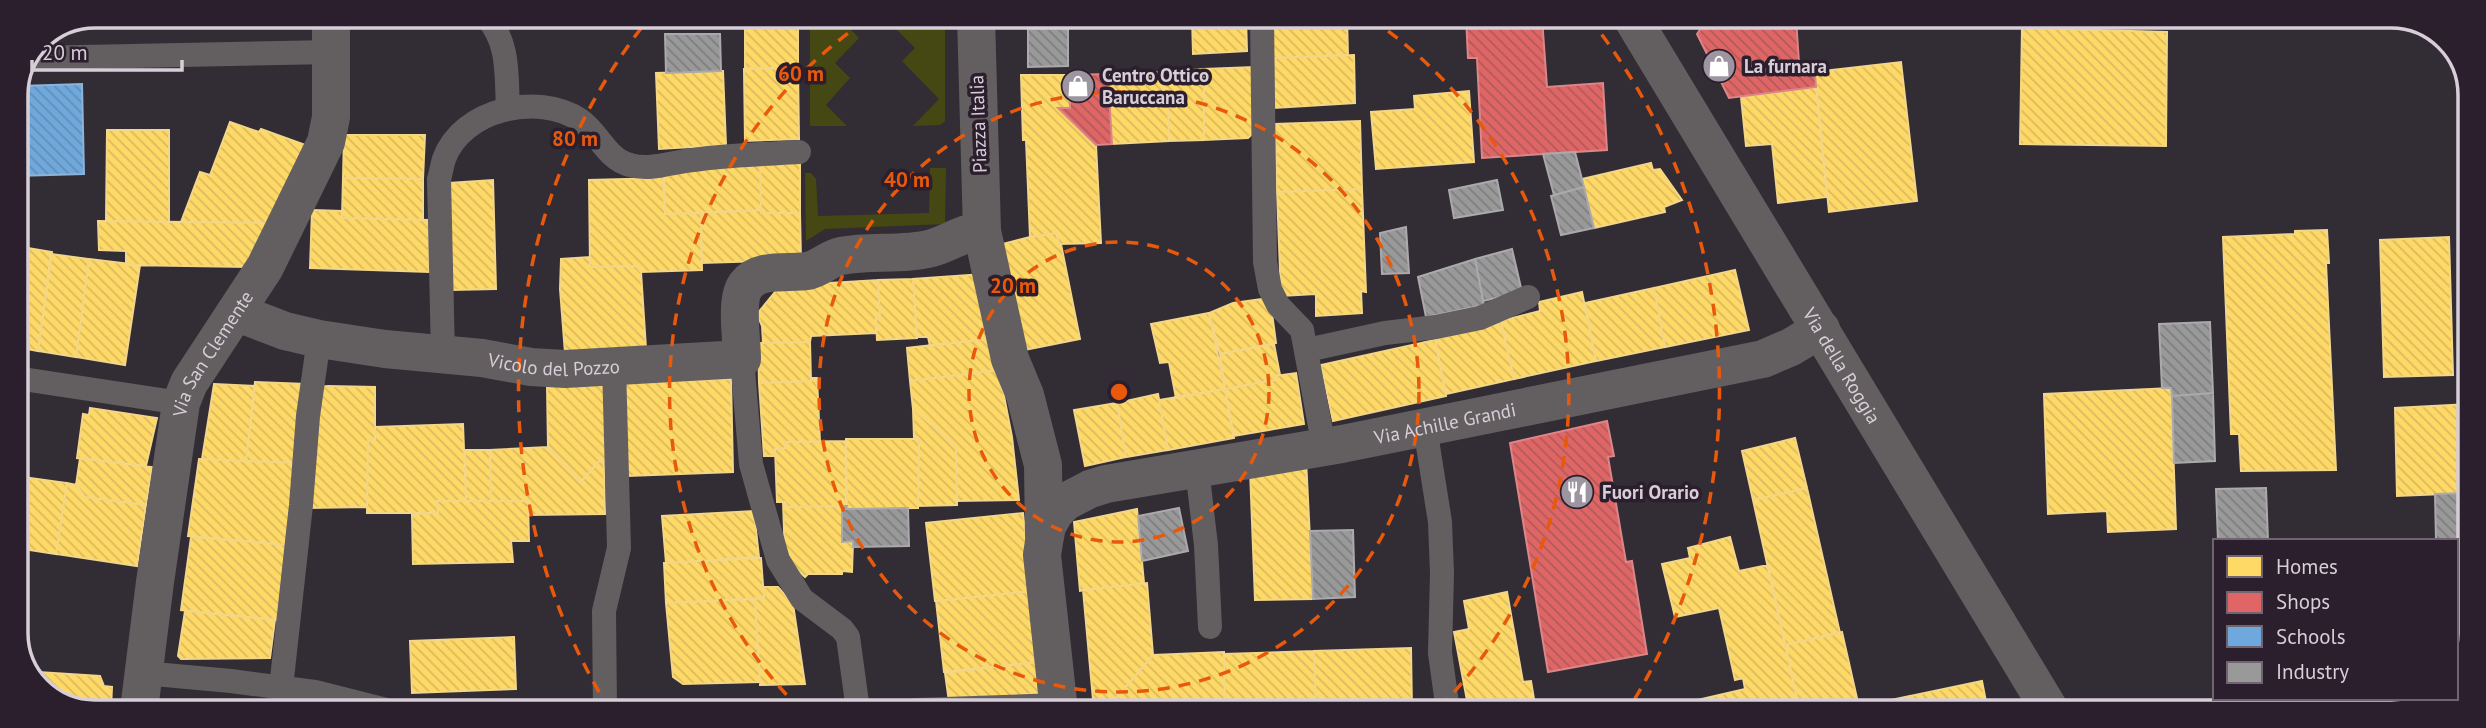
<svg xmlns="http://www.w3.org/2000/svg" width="2486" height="728" font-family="'PT Sans',sans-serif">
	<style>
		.grass { fill: #454813 }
		.homes { fill: url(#homes-back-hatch); stroke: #f3d688; stroke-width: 2 }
		.shops { fill: url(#shops-back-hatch); stroke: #dd8588; stroke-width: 2 }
		.schools { fill: url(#schools-back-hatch); stroke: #8eb3db; stroke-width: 2 }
		.industry { fill: url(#industry-back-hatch); stroke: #aca9ac; stroke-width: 2 }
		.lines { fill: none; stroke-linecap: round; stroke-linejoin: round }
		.service { stroke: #635f60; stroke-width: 24 }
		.minor { stroke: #635f60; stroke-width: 38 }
		.tertiary { stroke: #635f60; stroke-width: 38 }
		.ring { fill: none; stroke: #e8590c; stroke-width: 3.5; stroke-dasharray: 12 9 }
		.labels { text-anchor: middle; stroke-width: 7; stroke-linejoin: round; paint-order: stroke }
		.poi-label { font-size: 19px; font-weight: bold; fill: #d7ced8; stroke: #2b1e2d; text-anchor: start }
		.street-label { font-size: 19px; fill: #d7ced8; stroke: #2b1e2d }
		.rim { fill: none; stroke: #d7ced8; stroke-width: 3.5 }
		.centre { fill: #e8590c; stroke: #2b1e2d; stroke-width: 3.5 }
		.ring-label { font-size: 21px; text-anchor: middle; font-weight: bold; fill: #e8590c; stroke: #2b1e2d; stroke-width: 7; stroke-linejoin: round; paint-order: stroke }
	</style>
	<defs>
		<pattern id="homes-back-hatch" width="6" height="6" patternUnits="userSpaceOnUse" patternTransform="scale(1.75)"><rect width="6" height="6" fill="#ffd966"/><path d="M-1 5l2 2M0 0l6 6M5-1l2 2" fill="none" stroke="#d9ba5f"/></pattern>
		<pattern id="shops-back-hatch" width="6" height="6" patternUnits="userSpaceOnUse" patternTransform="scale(1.75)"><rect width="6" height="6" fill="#e06666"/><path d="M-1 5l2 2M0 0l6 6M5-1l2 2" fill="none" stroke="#b05a5b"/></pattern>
		<pattern id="schools-back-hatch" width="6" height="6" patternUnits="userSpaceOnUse" patternTransform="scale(1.75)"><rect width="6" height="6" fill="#6fa8dc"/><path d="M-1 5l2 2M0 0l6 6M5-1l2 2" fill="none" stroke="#638eb5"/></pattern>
		<pattern id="industry-back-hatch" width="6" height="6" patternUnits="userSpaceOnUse" patternTransform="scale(1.75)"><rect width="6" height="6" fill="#999"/><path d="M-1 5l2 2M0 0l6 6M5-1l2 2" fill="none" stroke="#7e7e7f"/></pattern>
	</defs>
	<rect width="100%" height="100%" fill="#322c34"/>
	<!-- grass -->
	<path class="grass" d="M810,17H839L859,38L835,63L850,78L826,105L847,126H810Z
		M910,17H945V121L940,125L913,126L939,99L902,61L915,48L897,30Z
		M930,168H946L945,224L825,229L806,241L805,173H811L816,179L818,216L929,213Z"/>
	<!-- homes -->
	<path class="homes" d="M651,16H710V20H651Z
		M745,17H798V68H745Z
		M1192,17H1250L1246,18L1247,51L1193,54Z
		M1347,17L1348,55L1272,58L1271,20Z
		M2022,28L2167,32L2166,146L2020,144Z
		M1354,55L1355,103L1274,108L1272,58Z
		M1901,62L1917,201L1829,212L1815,72Z
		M1254,67L1256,130L1248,138L1204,140V69Z
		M798,68L799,139L745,141L744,69Z
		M1204,69V140L1169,141L1168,105L1163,104V72Z
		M723,71L726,145L659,149L656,73Z
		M1163,72V104L1168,105L1169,141L1112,144L1108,74Z
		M1021,75H1070V108H1058L1096,145L1101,243L1059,244L1056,233L1030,237L1026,140H1023Z
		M1816,87L1827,197L1778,203L1772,144L1746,146L1741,97Z
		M1469,91L1474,162L1376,169L1371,112L1415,109L1414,96Z
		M1360,121L1362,189L1277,192L1275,124Z
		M230,122L259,132L261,129L311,147L268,223L181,222L200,172L210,175Z
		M107,130H169V222L106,221Z
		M344,135H425L423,179L343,178Z
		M800,160V213H761L760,161Z
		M760,161L761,210L665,214L664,173Z
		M1651,163L1653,170L1660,169L1682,200L1664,207L1665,212L1594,228L1582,179Z
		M343,178L423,179V220L342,218Z
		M663,178L665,214L701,213L702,270L641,272L636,266L590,267L589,180Z
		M493,180L496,289L452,290L449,183Z
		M1362,189L1366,292L1361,291L1362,313L1316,316V294L1281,296L1277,192Z
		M312,210L342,211V218L429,220V272L310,268Z
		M761,210V213H800L801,260L702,263L701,213Z
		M98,221L268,223L247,267L126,265V251L99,250Z
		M2327,230L2329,263H2326L2336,470L2241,471L2239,434H2231L2223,237L2295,234V231Z
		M1056,233L1059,244H1061L1080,339L1014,352L995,246L1030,237Z
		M2449,237L2453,375L2384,377L2380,240Z
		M16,246L52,252L38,351L16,347Z
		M51,254L89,259L76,357L38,351Z
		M590,257V267L636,266L641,272L646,348L565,353L560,289L561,259Z
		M89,259L140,265L125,365L76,357Z
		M1735,270L1749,330L1665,347L1654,288Z
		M983,274L995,338L930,346L928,337H917L913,279Z
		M913,279L917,338L877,340L876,317H880L878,280Z
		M878,280L880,317H876V333L811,336L810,342L763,343L762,326L757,314L780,286Z
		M1654,288L1665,347L1596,361L1585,303Z
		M1582,292L1596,361L1514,379L1501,321L1540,311L1539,302Z
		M1270,298L1276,343L1220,354L1209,313L1233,303Z
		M1209,313L1225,389L1176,398L1169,362L1160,363L1151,324Z
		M1501,323L1514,379L1446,394L1435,339Z
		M995,338L999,370L910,381L907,348Z
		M1435,340L1446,396L1333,421L1321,365Z
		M810,342L811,381L759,383L758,343Z
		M1274,344L1280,375L1274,376L1275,380L1225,389L1220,354Z
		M999,370L1012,437L1019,500L957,501L956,446L913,409L910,381Z
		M1296,373L1304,424L1233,436L1225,389L1275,380L1274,376Z
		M811,378H817L820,442H785V448L775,449V456H764L759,383L811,381Z
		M731,379L733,472L628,476L625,383Z
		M255,382L306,384L297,463L246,461Z
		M214,384L255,386L246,461L202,459Z
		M606,384L608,461H599L581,482L548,447L547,386Z
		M328,386L375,387V440H368L367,507L308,508L318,387Z
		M2171,388L2176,529L2108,532L2107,511L2048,514L2044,394Z
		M1225,389L1234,438L1168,450L1159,400Z
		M1158,394L1168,450L1126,457L1117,403Z
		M1117,403L1126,457L1085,466L1074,410Z
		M2469,404L2468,493L2397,496L2395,408Z
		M90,408L157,418L146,466L77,458L83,414L89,415Z
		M913,409L956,446L957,505L918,506L919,439L914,438Z
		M463,424L466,501H437L438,513H367L368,440H375V427Z
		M1795,438L1807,488L1753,500L1742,451Z
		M846,439H919L918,508L846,509Z
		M846,441L847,506L788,507L785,502H777L775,449L785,448V442Z
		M548,447L581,482L599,461H604L605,514L528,515V501H491L490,450Z
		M465,450H490L491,501H466Z
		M80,458L152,467L146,505L85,497L76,485Z
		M199,459L297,463L288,545L188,536Z
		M1306,459L1313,599L1255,600L1250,470Z
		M16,475L23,477L16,523Z
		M23,477L67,483L56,554L16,548V523Z
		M67,483L76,485L85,497L146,505L137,566L56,554Z
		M1807,488L1840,633L1785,645L1753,500Z
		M437,501H528L529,541H511L513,562L413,564L412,514L438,513Z
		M783,502L788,507L842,506V542L853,541L852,572L842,571V574H808L805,577L785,558Z
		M1137,509L1144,583L1080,591L1074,522Z
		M754,511L759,557L666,563L662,516Z
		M1023,513L1032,591L935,601L926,523Z
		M191,537L288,545L279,620L181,610Z
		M1730,537L1739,571L1768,565L1800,712L1695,711L1693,701L1745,689L1743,678L1735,680L1719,608L1675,617L1662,564L1690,558L1688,548Z
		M761,558L764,598L666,603L664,563Z
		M1147,583L1153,655L1105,711H1094L1083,590Z
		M763,587H778L793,604L805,684L760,685L755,599L764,598Z
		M1032,591L1038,662L944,672L936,601Z
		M1507,592L1523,682L1531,681L1536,711H1469L1454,632L1469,629L1464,601Z
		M755,599L760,682L683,684L673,677L666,603Z
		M185,611L275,620L270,658L181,659L178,656Z
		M1842,632L1859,707L1856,712H1800L1785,645Z
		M514,637L516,689L412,693L410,641Z
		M1411,648L1412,711H1316L1314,651Z
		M1314,651L1316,711H1225L1224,654Z
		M1224,652L1225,711H1105L1153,655Z
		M1038,662L1042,693L949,702L945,673Z
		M38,672L100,676L104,686L112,687L111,709H74L32,681L29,673Z
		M1982,681L1988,712H1913L1910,696Z
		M1910,696L1913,712H1856L1859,707Z
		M221,705L228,707V710H172L173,706Z"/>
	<!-- shops -->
	<path class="shops" d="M1466,17L1542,18L1547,87L1603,83L1607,150L1482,158L1477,58H1468Z
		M1708,18H1796L1799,63L1814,62L1816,87L1729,98L1697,34Z
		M1108,74L1112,144L1096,145L1058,108H1070V75Z
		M1607,421L1614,456L1608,457L1626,562L1632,561L1647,654L1548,672L1510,443Z"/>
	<!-- schools -->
	<path class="schools" d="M82,84L84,174L16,176V95L20,86Z"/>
	<!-- industry -->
	<path class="industry" d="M1109,17H1148V23L1109,22Z
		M1411,17H1466V25L1411,28Z
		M1028,19H1068V66L1028,67Z
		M665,34H720L721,71L666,73Z
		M1575,152L1584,187L1554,195L1543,154Z
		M1497,180L1503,210L1454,218L1449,190Z
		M1584,187L1594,228L1561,235L1551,196Z
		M1406,227L1409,273L1382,274L1380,233Z
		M2458,243H2469V404L2462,405Z
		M1512,249L1522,292L1483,301L1475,259Z
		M1475,259L1484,305L1426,317L1418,277Z
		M2210,322L2213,393L2172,396L2171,388H2162L2159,324Z
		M2213,393L2215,461L2174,463L2172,396Z
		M2266,488L2268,541H2218L2216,489Z
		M2468,493V556L2456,557V541H2436L2435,494Z
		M842,506H847L846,509L908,508L909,546L853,547V541L842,542Z
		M1179,508L1188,551L1142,561L1138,516Z
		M1353,530L1355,597L1313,599L1310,531Z
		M2468,556L2467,654L2456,670V557Z"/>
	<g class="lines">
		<!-- service -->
		<path class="service" d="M486,16C510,44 506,74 508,109
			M1262,17L1265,262L1270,289L1278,305L1302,330L1324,447
			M31,58L331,52
			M1307,350L1385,333L1436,327L1480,318L1528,297
			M443,355L439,179C441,173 442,165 444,159C462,109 538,92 580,120C599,133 606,159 630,165C651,171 672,162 693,160C728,155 764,154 799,152
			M742,359L751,464L778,560L802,599L842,629L848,637L858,710
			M16,378L181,403
			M1425,427L1440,522L1442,573L1440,653L1448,711
			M1197,469L1206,545L1210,627
			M143,673L231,681L315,692L386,710
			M281,688L301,505L308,416L319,339
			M605,710L604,611L619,548L614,366
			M916,710L1059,705"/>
		<!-- minor -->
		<g class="minor">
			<path d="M982,231L1010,359L1025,395L1043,465L1044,536"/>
			<path id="s1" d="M238,313L285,331L319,339L385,349L482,358L531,367L565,369L742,359C742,340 735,299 746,285C760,267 789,274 807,271C820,269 829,258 841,256C871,250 902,256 932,248C950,243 963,232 982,231L976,17"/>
			<path id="s2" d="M139,710L155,582L181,403L189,383L265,267L326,142L331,117V16"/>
			<path id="s3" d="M1059,711L1042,555L1044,542L1047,526L1055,512L1065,502L1090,489L1106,484L1342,444L1763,359L1791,347L1821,329"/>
		</g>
		<!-- tertiary -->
		<path class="tertiary" id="s4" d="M1632,18L2051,712"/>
	</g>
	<!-- distance rings -->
	<g class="ring">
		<circle cx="1119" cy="392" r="150"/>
		<circle cx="1119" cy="392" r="300"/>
		<path d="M801 710A450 450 0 0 1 871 17M1371 19A450 450 0 0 1 1437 710"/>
		<path d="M610 710A600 600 0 0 1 649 18M1589 18A600 600 0 0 1 1628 710"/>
	</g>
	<!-- icons -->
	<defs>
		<symbol id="shop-disc" viewBox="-11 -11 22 22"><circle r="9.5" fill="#9d959f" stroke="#2b1e2d"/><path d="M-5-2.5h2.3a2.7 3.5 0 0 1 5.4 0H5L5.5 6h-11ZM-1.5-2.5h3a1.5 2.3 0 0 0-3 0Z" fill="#fff"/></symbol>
		<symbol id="restaurant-disc" viewBox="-11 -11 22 22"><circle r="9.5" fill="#9d959f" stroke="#2b1e2d"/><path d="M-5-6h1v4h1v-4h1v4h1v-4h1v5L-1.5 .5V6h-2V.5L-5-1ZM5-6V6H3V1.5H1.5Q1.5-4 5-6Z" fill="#fff"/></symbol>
	</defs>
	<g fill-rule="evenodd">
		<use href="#shop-disc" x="1700" y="47" width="38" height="38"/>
		<use href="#shop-disc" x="1059" y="67" width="38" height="38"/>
		<use href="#restaurant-disc" x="1558" y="473" width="38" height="38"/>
	</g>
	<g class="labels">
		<!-- poi labels -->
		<g class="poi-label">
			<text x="1744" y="73">La furnara</text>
			<text x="1102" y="82">Centro Ottico<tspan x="1102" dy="22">Baruccana</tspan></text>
			<text x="1602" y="499">Fuori Orario</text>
		</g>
		<!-- street labels -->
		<g class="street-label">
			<text transform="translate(978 124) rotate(-92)" y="7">Piazza Italia</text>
			<text dy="7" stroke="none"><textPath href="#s2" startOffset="368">Via San Clemente</textPath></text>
			<text dy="7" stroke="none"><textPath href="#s1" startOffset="322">Vicolo del Pozzo</textPath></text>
			<text dy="7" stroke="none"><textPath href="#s4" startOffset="406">Via della Roggia</textPath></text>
			<text dy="7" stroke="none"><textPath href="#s3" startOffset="606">Via Achille Grandi</textPath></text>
		</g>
	</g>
	<!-- crop -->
	<path d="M0 0H2486V728H0ZM95 28H2391A67 67 0 0 1 2458 95V633A67 67 0 0 1 2391 700H95A67 67 0 0 1 28 633V95A67 67 0 0 1 95 28Z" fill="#2b1e2d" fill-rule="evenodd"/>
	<path class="rim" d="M95 28H2391A67 67 0 0 1 2458 95V633A67 67 0 0 1 2391 700H95A67 67 0 0 1 28 633V95A67 67 0 0 1 95 28Z"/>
	<circle cx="1119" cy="392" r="10" class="centre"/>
	<g class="ring-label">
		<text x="801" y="81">60 m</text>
		<text x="575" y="146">80 m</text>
		<text x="907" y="187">40 m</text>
		<text x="1013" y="293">20 m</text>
	</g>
	<!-- legend -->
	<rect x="2213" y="539" width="245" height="161" fill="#2b1e2d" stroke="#706471" stroke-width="2"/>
	<rect x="2227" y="556" width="35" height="21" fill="#ffd966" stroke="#706471" stroke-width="2"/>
	<text x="2276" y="574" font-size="21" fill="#d7ced8">Homes</text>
	<rect x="2227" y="592" width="35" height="21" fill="#e06666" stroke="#706471" stroke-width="2"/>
	<text x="2276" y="609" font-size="21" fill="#d7ced8">Shops</text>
	<rect x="2227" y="626" width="35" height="21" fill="#6fa8dc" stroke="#706471" stroke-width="2"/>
	<text x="2276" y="644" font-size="21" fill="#d7ced8">Schools</text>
	<rect x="2227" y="662" width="35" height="21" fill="#999999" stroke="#706471" stroke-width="2"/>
	<text x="2276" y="679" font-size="21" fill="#d7ced8">Industry</text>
	<!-- scale -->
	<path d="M32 60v10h150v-10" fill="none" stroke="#d7ced8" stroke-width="3.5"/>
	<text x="42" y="60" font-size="21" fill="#d7ced8" stroke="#2b1e2d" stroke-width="5" paint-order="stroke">20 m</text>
</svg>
